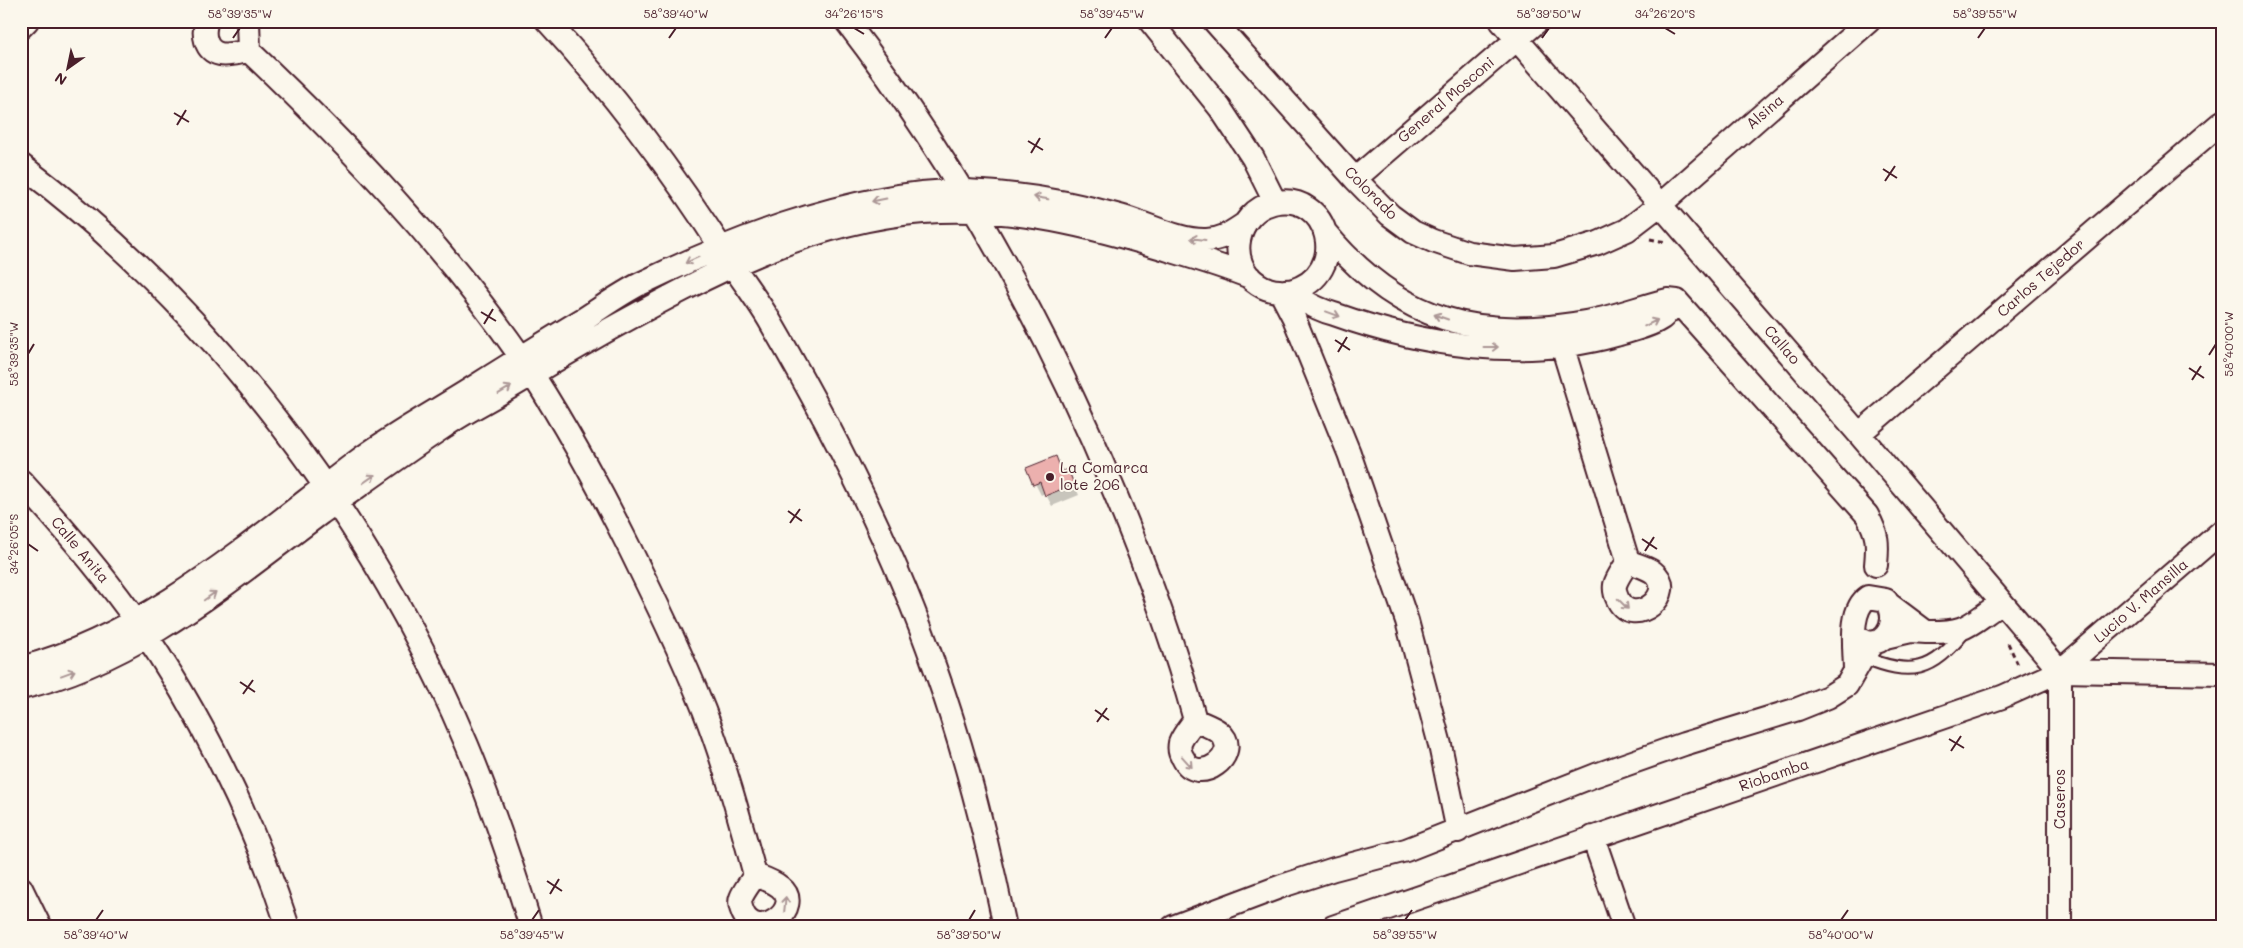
<svg xmlns="http://www.w3.org/2000/svg" width="2243" height="948" font-family="Mali,sans-serif">
	<style>
		.shadow { fill: #0003 }
		.building { fill: #ecb0ae; stroke: #4a1f2b }
		.lines { fill: none; stroke-linecap: round; stroke-linejoin: round }
		.service-casing { stroke: #4a1f2b; stroke-width: 15 }
		.minor-casing { stroke: #4a1f2b; stroke-width: 26 }
		.path { stroke: #4a1f2b; stroke-width: 3; stroke-dasharray: 5 4; stroke-linecap: butt }
		.service { stroke: #fbf7ec; stroke-width: 11 }
		.minor { stroke: #fbf7ec; stroke-width: 22 }
		.oneway { stroke: #ab9695 }
		.ticks { fill: none; stroke: #4a1f2b; stroke-width: 2 }
		.poi-dot { fill: #4a1f2b; stroke: #fbf7ec; stroke-width: 2 }
		.labels { text-anchor: middle; stroke-width: 4; stroke-linejoin: round; paint-order: stroke }
		.street-label { font-size: 15px; fill: #4a1f2b; stroke: #fbf7ec }
		.poi-label { font-size: 15px; fill: #4a1f2b; stroke: #fbf7ec; text-anchor: start }
		.neatline { fill: none; stroke: #4a1f2b; stroke-width: 2 }
		.ticks-label { font-size: 12px; text-anchor: middle; fill: #4a1f2b }
	</style>
	<rect width="100%" height="100%" fill="#fbf7ec"/>
	<filter id="ink" filterUnits="userSpaceOnUse"><feTurbulence type="fractalNoise" baseFrequency=".02" numOctaves="2"/><feDisplacementMap in="SourceGraphic" scale="10" xChannelSelector="R" yChannelSelector="G"/><feConvolveMatrix kernelMatrix="1 2 1 2 8 2 1 2 1" color-interpolation-filters="sRGB"/></filter>
	<g filter="url(#ink)">
		<!-- shadow -->
		<path class="shadow" d="M1055,457L1063,473L1068,471L1079,495L1052,506L1045,493L1041,495L1027,468Z"/>
		<!-- building -->
		<path class="building" d="M1056,456L1062,472L1068,469L1074,484L1045,496L1040,482L1033,485L1026,468Z"/>
		<g class="lines">
			<defs>
				<path id="service" d="M1863,657C1912,677 1932,672 1965,631"/>
				<path id="minor" d="M207,21C202,33 205,51 220,54C229,56 240,52 249,51
					M248,21L249,51C349,146 444,246 523,360C563,420 598,485 630,549C656,602 682,655 704,710C725,764 740,820 755,875C751,882 744,890 741,898C739,903 741,908 743,913C758,944 806,907 780,887C773,881 763,878 755,875
					M547,21C616,95 677,178 731,263C744,283 759,302 771,323C835,433 893,547 935,668C965,752 987,839 1005,927
					M846,21C957,165 1045,325 1115,493C1146,567 1174,643 1195,720C1190,727 1183,735 1180,743C1179,748 1180,754 1183,758C1197,789 1245,753 1219,732C1213,727 1203,724 1195,720
					M1150,21L1220,108L1253,158L1275,202
					M1214,21L1355,179L1390,215L1413,232L1433,241L1469,253L1515,259L1554,256L1598,243L1627,230L1661,204L1869,21
					M1501,21L1859,434L2060,671
					M21,27L27,21
					M21,165C215,311 373,522 467,745C492,805 512,865 531,927
					M1355,179L1538,21
					M1326,233C1400,322 1479,342 1591,321C1617,316 1643,306 1668,300L1677,301L1867,515C1878,535 1878,543 1876,565
					M1280,291L1294,318L1349,453L1407,621L1440,745L1458,831
					M1291,291C1352,274 1329,189 1273,203C1236,212 1225,263 1258,284C1264,288 1273,291 1280,291C1283,292 1288,290 1291,291C1295,293 1299,298 1303,300C1312,306 1323,311 1334,314C1423,346 1524,361 1616,335C1631,330 1649,327 1662,318C1668,313 1673,306 1677,301
					M1558,332L1628,561C1624,569 1617,577 1615,585C1614,591 1616,596 1618,600C1633,630 1680,593 1653,572C1646,567 1636,565 1628,561
					M1859,434L2222,122
					M21,481C62,526 102,572 137,622C200,712 254,822 288,927
					M1926,632C1968,633 1968,625 2001,603
					M1855,634C1878,659 1904,624 1886,600L1868,597C1848,611 1855,649 1855,671L1863,657L1874,643
					M1885,637L1911,631L1926,632L1890,605
					M21,668C149,634 253,540 356,462C393,434 438,410 477,385C512,363 547,341 582,320C601,308 620,294 640,284C687,261 735,241 785,224C843,205 905,190 966,191C1018,193 1070,202 1120,216C1146,223 1179,241 1206,240C1221,240 1231,233 1243,225
					M2060,671V927
					M2060,671L2222,531
					M21,688C137,661 228,582 321,513C362,484 403,454 445,426C465,412 488,401 509,388C543,368 576,348 610,329C708,275 809,221 923,212C1003,206 1075,222 1152,245C1185,255 1218,264 1250,277
					M1593,837L1624,927
					M21,888L40,927
					M1173,927L1282,886L1334,869L1406,850L1596,775L1684,744L1798,709L1828,697L1847,685L1855,671
					M1333,927L2002,697L2060,671L2222,674"/>
			</defs>
			<!-- service casing -->
			<use href="#service" class="service-casing"/>
			<!-- minor casing -->
			<use href="#minor" class="minor-casing"/>
			<!-- path -->
			<path class="path" d="M1650,239L1666,242
				M2008,643L2019,667"/>
			<!-- service -->
			<use href="#service" class="service"/>
			<!-- minor -->
			<use href="#minor" class="minor"/>
		</g>
		<!-- one-way arrows -->
		<defs><path id="oneway-shaft" d="M-6 0H5M1.5-3L5.5 0L1.5 3" fill="none" stroke-width="1.6" stroke-linecap="round" stroke-linejoin="round" transform="scale(1.25)"/></defs>
		<g class="oneway">
			<use href="#oneway-shaft" transform="translate(1041 198) rotate(-170)"/>
			<use href="#oneway-shaft" transform="translate(879 200) rotate(169)"/>
			<use href="#oneway-shaft" transform="translate(1198 239) rotate(-173)"/>
			<use href="#oneway-shaft" transform="translate(692 260) rotate(155)"/>
			<use href="#oneway-shaft" transform="translate(1333 314) rotate(20)"/>
			<use href="#oneway-shaft" transform="translate(1441 317) rotate(-161)"/>
			<use href="#oneway-shaft" transform="translate(1651 323) rotate(-26)"/>
			<use href="#oneway-shaft" transform="translate(1491 347)"/>
			<use href="#oneway-shaft" transform="translate(505 390) rotate(-31)"/>
			<use href="#oneway-shaft" transform="translate(369 479) rotate(-35)"/>
			<use href="#oneway-shaft" transform="translate(210 596) rotate(-35)"/>
			<use href="#oneway-shaft" transform="translate(1623 604) rotate(45)"/>
			<use href="#oneway-shaft" transform="translate(68 673) rotate(-20)"/>
			<use href="#oneway-shaft" transform="translate(1187 762) rotate(48)"/>
			<use href="#oneway-shaft" transform="translate(785 904) rotate(-84)"/>
		</g>
	</g>
	<!-- ticks -->
	<path class="ticks" d="M854,28L864,34M1665,28L1675,34M233,38L240,28M669,38L676,28M1105,38L1112,28M1542,38L1549,28M1978,38L1985,28M174,113L189,122M177,125L186,110M1028,141L1043,150M1031,153L1040,138M1883,169L1897,178M1885,181L1895,166M481,312L496,321M484,324L493,309M1335,340L1350,350M1338,352L1347,337M28,354L34,344M2209,355L2216,344M2189,368L2204,378M2192,380L2201,366M788,511L802,521M790,523L800,509M1642,539L1657,549M28,544L38,551M1645,551L1654,537M240,682L255,692M243,694L253,680M1095,710L1109,720M1097,722L1107,708M1949,739L1964,748M1951,751L1961,736M547,881L562,891M550,894L559,879M96,920L103,910M532,920L539,910M969,920L975,910M1405,920L1412,910M1841,920L1848,910"/>
	<!-- markers -->
	<circle class="poi-dot" cx="1050" cy="477" r="5"/>
	<g class="labels">
		<!-- street labels -->
		<g class="street-label">
			<text transform="translate(1446 100) rotate(-41)" y="5">General Mosconi</text>
			<text transform="translate(1765 112) rotate(-41)" y="5">Alsina</text>
			<text transform="translate(1371 193) rotate(45)" y="5">Colorado</text>
			<text transform="translate(2041 278) rotate(-41)" y="5">Carlos Tejedor</text>
			<text transform="translate(1782 345) rotate(49)" y="5">Callao</text>
			<text transform="translate(80 550) rotate(50)" y="5">Calle Anita</text>
			<text transform="translate(2141 601) rotate(-41)" y="5">Lucio V. Mansilla</text>
			<text transform="translate(1774 775) rotate(-19)" y="5">Riobamba</text>
			<text transform="translate(2060 799) rotate(-90)" y="5">Caseros</text>
		</g>
		<!-- poi labels -->
		<g class="poi-label">
			<text x="1060" y="473">La Comarca<tspan x="1060" dy="17">lote 206</tspan></text>
		</g>
	</g>
	<!-- margin -->
	<rect width="2243" height="948" fill="none" stroke="#fbf7ec" stroke-width="55"/>
	<!-- north arrow -->
	<g transform="translate(68 68) rotate(213)" stroke="#fbf7ec" stroke-width="4" paint-order="stroke">
	<path d="M0-4L9 19L0 12L-9 19Z" fill="#4a1f2b"/>
	<text y="-8" font-size="14" font-weight="bold" text-anchor="middle" fill="#4a1f2b">N</text>
	</g>
	<rect x="28" y="28" width="2188" height="892" class="neatline"/>
	<g class="ticks-label">
		<text x="240" y="18">58°39'35"W</text>
		<text x="676" y="18">58°39'40"W</text>
		<text x="854" y="18">34°26'15"S</text>
		<text x="1112" y="18">58°39'45"W</text>
		<text x="1549" y="18">58°39'50"W</text>
		<text x="1665" y="18">34°26'20"S</text>
		<text x="1985" y="18">58°39'55"W</text>
		<text transform="translate(2229 344) rotate(-90)" y="4">58°40'00"W</text>
		<text transform="translate(14 354) rotate(-90)" y="4">58°39'35"W</text>
		<text transform="translate(14 544) rotate(-90)" y="4">34°26'05"S</text>
		<text x="96" y="939">58°39'40"W</text>
		<text x="532" y="939">58°39'45"W</text>
		<text x="969" y="939">58°39'50"W</text>
		<text x="1405" y="939">58°39'55"W</text>
		<text x="1841" y="939">58°40'00"W</text>
	</g>
</svg>
